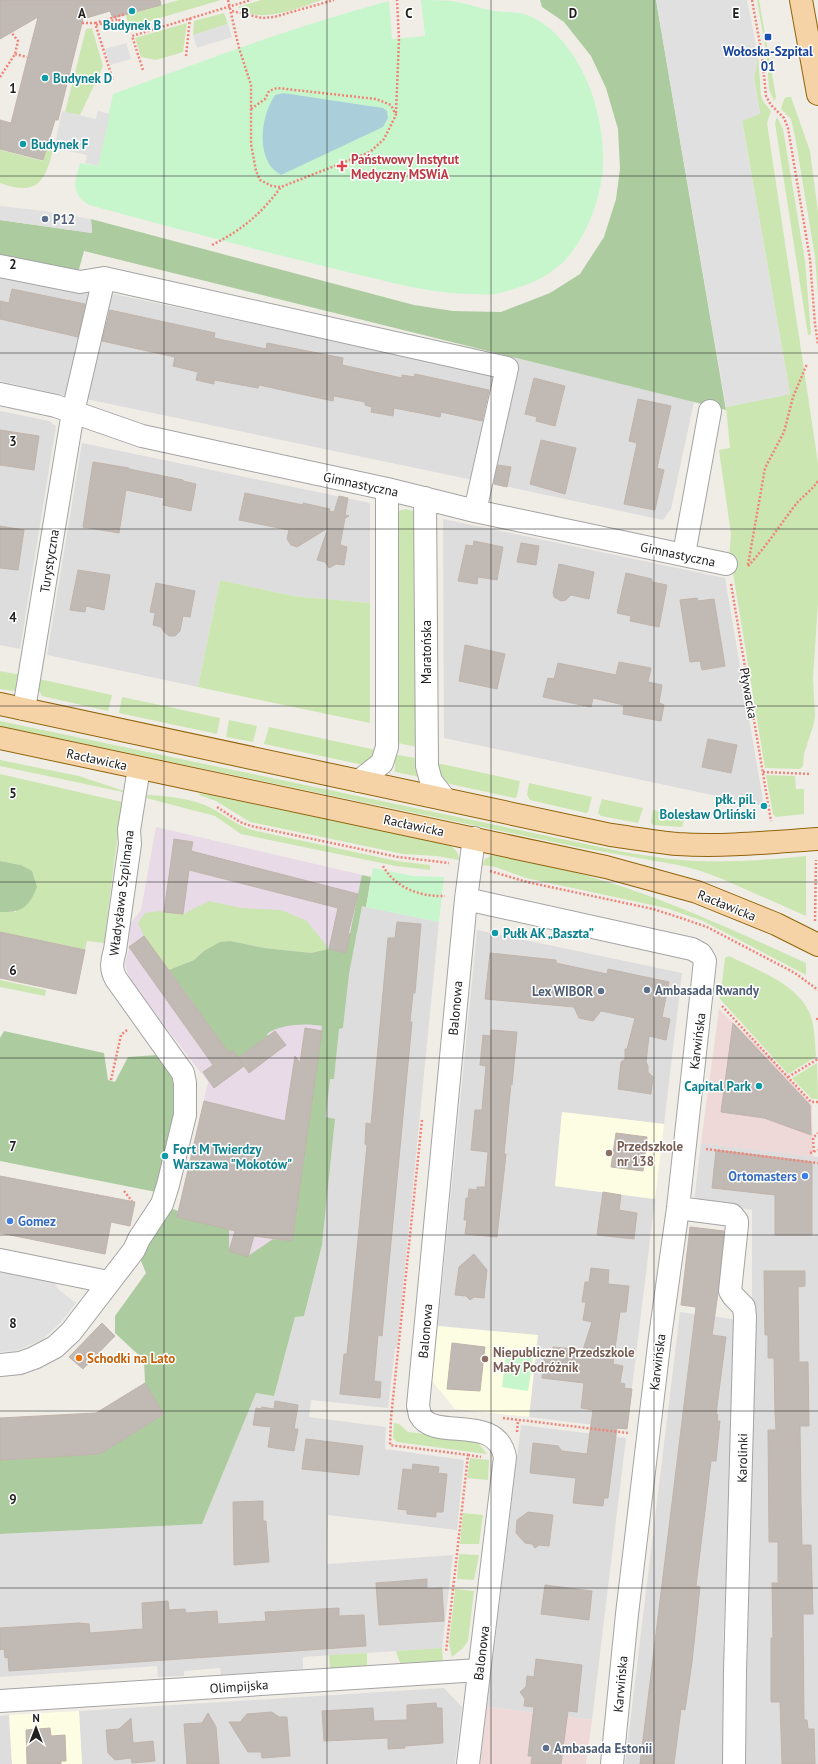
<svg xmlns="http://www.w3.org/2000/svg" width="818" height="1764" font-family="'PT Sans',sans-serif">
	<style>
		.residential { fill: #dedddd }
		.commercial { fill: #efd9d8 }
		.industrial { fill: #e8dae6 }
		.education { fill: #fdfde3 }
		.grass { fill: #cbe6b1 }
		.forest { fill: #accc9f }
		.park { fill: #c8f6cc }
		.parking { fill: #e0e0e0 }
		.water { fill: #abcfda }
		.building { fill: #c0b9b4; stroke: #c0b4ab }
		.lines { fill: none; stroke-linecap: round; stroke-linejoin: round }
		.minor-casing { stroke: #a4a4a4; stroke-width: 24 }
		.major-casing { stroke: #91640b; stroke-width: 24 }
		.path { stroke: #f08478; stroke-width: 2.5; stroke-dasharray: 2 2; stroke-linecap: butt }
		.minor { stroke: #fff; stroke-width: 22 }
		.major { stroke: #f5d3a7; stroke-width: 22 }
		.grid { fill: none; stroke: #202020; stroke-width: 1; stroke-opacity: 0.55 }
		.culture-dot { fill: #0f9aa8; stroke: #fff; stroke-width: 1.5 }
		.transit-dot { fill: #1a4fb4; stroke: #fff; stroke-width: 1.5 }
		.health-dot { fill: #e0444e; stroke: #fff; stroke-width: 1.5 }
		.service-dot { fill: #5c6f8a; stroke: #fff; stroke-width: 1.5 }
		.education-dot { fill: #8d6e63; stroke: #fff; stroke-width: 1.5 }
		.shop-dot { fill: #3f7fe0; stroke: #fff; stroke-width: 1.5 }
		.food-dot { fill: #e8710a; stroke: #fff; stroke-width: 1.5 }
		.labels { text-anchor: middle; stroke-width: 3; stroke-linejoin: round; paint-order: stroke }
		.culture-label { font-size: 13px; font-weight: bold; fill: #0d838f; stroke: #fff; text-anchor: start }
		.transit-label { font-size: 13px; font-weight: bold; fill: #164399; stroke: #fff }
		.health-label { font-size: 13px; font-weight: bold; fill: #be3a42; stroke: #fff; text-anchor: start }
		.service-label { font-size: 13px; font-weight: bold; fill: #4e5e75; stroke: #fff; text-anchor: start }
		.street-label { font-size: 13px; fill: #202020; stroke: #fff }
		.education-label { font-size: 13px; font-weight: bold; fill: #785e54; stroke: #fff; text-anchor: start }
		.shop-label { font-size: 13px; font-weight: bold; fill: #366cbe; stroke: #fff; text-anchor: end }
		.food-label { font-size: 13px; font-weight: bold; fill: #c56008; stroke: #fff; text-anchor: start }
		.grid-label { font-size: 13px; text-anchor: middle; font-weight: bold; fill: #202020; stroke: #fff; stroke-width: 3; stroke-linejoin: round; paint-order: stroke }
	</style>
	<rect width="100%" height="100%" fill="#f0ede7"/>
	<!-- residential -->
	<path class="residential" d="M0,271L92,290L68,396L0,381Z
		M109,293L495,375L473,480L86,399Z
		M515,358L694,402L671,509L663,520L490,483L517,370Z
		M0,411L49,421L56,426L20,649L0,645Z
		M82,443L370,503V603L293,596L220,580L198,687L47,655Z
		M443,519L725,578L764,806L444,738Z
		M362,906L439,922L397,1348H395L388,1408L311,1400L309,1417L386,1427L385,1449L464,1460L457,1530L328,1515L327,1564L453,1555L442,1648L303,1657V1669L221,1675L220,1668L184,1671V1676L158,1677L157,1666L0,1677V1534L202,1524L256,1393L274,1396L295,1317L304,1316L322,1245L335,1119L326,1118L330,1079H334L339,1028H343L349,974Z
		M477,930L682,973L664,1124L562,1112L555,1186L655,1199L627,1429L529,1417L537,1337L438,1326Z
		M701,1143L818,1157V1764H740L752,1319V1210L694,1202Z
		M680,1312L739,1320L728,1576H726L723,1645L729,1653L726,1764H625Z
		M521,1425L626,1438L592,1720L487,1707Z
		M444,1688L462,1707L455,1764H82L79,1711Z
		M9,1715L12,1764H0V1716Z"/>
	<!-- commercial -->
	<path class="commercial" d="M719,1009L772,1059L812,1105L813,1157L701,1143Z
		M487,1707L592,1720L586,1764H480Z"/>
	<!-- industrial -->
	<path class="industrial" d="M156,827L371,877L366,907L362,906L349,974L343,1028L339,1029L334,1079H330L326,1117L335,1119L322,1245L304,1316L176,1219L208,1082L131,982L127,971L125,963L129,947L130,924L141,910Z"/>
	<!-- education -->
	<path class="education" d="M562,1112L664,1124L655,1199L555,1186Z
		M438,1326L538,1335L529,1417L455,1409L432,1381Z
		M79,1711L82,1764H12L9,1715Z"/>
	<!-- grass -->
	<path class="grass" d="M179,0H221L129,27L126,15Z
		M261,0H322C300,7 258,26 238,7Z
		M757,0H759L776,97L774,101L769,89L767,57Z
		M224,13L228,24L193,35L194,21Z
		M187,23L183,52L156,60L141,57L135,38Z
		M92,28L103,66L81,113L80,115L65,112L86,29Z
		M758,55L761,96L763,101L771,111L767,123L818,463V603L813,678L815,716L814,723L804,754L803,766L800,769L765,768L732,567L729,559L731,534L719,450L730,448L726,407L790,394L742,120L760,113L754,78Z
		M787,97H791L810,151L818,212V296L815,257L795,136L791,119L781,109L784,99Z
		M777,117L783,129L805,261L811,334L808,335L775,123Z
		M48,144L54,146C49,164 45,190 21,188C14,188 7,185 0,183V150L43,161Z
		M406,509L414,511L421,519L417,747L398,743L393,520L398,511Z
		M220,580L293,596L370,603V723L198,687Z
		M0,671L21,675L17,689L13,691L0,689Z
		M39,679L112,695L108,711L42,696L38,689Z
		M122,697L220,718L217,734L119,713Z
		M229,720L257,726L253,742L226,737Z
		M0,721L624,852C648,856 673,860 697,861C734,862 770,860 806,856V916L720,878L698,870L678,865L577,847L0,726Z
		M269,727L376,750L380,754L364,765L264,744Z
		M398,755L415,758L420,762V777L395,772V756Z
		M0,760L79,776L124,791L123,792L0,766Z
		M437,763L520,781L517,796L515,798L450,784L440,779Z
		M0,774L122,802L104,943L87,941L85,950L0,932V912H16L21,865L0,861Z
		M766,775L795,776L796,789H804V814L776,817L773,814Z
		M529,783L592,797L588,812L586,813L530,800L527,795Z
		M200,793L445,844C453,846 459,851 459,860L437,856L403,854L250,822L216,801L199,795Z
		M147,795C167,796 192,798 211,808C225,815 236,825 252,830L397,861L430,865V870L396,866L241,834L215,816L146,798Z
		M602,799L643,808L638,823L601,816L598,813Z
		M653,810L685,816L682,827L653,825L651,822Z
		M493,855C511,857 529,862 547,866C637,885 722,925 806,963V975L703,921L666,908L526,878L496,867L482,865L485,859Z
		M209,901L241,908L281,910L307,921L329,949L311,953L264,948L230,941L204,951L194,960L169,970L144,936L138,923L145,913L159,911L183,914Z
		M729,956C756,970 797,983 810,1014C815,1028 815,1043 816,1057L788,1074L720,999L725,958Z
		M0,980L46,990L45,996L0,987Z
		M817,1063L818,1099H812L792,1078Z
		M394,1423L399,1424L408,1432L476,1440L487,1454L397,1442L393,1438Z
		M470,1458L489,1460L488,1480L467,1478Z
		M463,1513L483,1515L479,1544H460Z
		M459,1554L479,1555L474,1580L457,1579Z
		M455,1589L474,1591L468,1641L463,1648L452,1657L449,1644Z
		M442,1648L443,1662L400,1663L396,1651Z
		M367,1653V1666L330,1669L329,1655Z"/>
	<!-- forest -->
	<path class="forest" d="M540,0H656L726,410L84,251L78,273L0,259V220L92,233L91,219L414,305L453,311L501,312L550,293L580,274L604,237L616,199L620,169L618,129L606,88L591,56L564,22L542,7Z
		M0,861L21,865L32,871L37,887C29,907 22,913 0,912Z
		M362,875L371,877L366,907L362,906L349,974L343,1028L339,1029L334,1079H330L326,1117L335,1119L322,1245L304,1316L295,1317L274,1396L256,1393L202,1524L0,1534V1460L100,1454L164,1414L145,1383L144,1360L115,1333V1316L146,1273L141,1261L146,1246L167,1217L169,1212L173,1209L178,1211L177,1217L229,1229V1251L248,1256L273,1239L292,1241L322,1026C306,1023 280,1024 267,1034L268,1036L238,1058L229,1053L169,970L194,960L204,951L220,942L230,941L264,948L311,953L329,949L346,953Z
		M4,1031L104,1053L108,1080L115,1082L128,1057L157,1055L175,1080L176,1124L156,1192L0,1161V1038Z"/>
	<!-- park -->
	<path class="park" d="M421,0C431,0 442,0 452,1C467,3 481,9 495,11C509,13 521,11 534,18C582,44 605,112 603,164C602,196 588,234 567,258C550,278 521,288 496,294C489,295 481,294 474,294C429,294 387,281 343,271C258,250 173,228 89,205C70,193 75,181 80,163L98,166L113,94C205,60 295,26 389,1L392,39L425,36Z
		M373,868L413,876L444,877L439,922L366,907Z
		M506,1355L533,1358L528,1391L502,1387Z"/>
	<!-- parking -->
	<path class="parking" d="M656,0H747L758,55L754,78L760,114L742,121L790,394L726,407Z
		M228,24L232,37L197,48L193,35Z
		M126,43L131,59L110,65L105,49Z
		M62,111L96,119L98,111L110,114L98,166L85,163L87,155L54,148Z
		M0,206L44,211L91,219L92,233L0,220Z
		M0,1272L54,1282L59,1290L76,1303L61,1322L42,1340L15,1351L0,1352Z"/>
	<!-- water -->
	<path class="water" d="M283,93L383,108L387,111L388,118L383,127L281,175C278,173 274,170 271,167C257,147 262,115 275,95Z"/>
	<!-- building -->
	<path class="building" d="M0,0H160L161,5L113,18L110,11L83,19L58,120H55L43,160L0,149V120L11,123L38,17L0,39Z
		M12,289L85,304L78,337L0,319V301L9,303Z
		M110,310L215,333L214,338L266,349L267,343L343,358L342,365L402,378V375L414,377L415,374L489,390L482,421L441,412L440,417L394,408L393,416L371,412L372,407L365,405V402L334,396L333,401L259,385L258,388L214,380V384L196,380L198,372L173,366L175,357L102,341Z
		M534,378L565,386L555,426L536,421L537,417L525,414Z
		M638,399L671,406L657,468L664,470L655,510L624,504L637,443L629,441Z
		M0,430L39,436L34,470L0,465Z
		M541,440L576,448L565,494L530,484Z
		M93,462L129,468V469L183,480V481L196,484L191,511L163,505L164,498L126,490L119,533L83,527Z
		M498,465L511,467L507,487L494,484Z
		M245,493L303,505V503L330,509L329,511L334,512L339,496L348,498L345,515L349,516L345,518L340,545L347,547L344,565L336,564L329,568L325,562L317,560L328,528L297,547L291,545L287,539L289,530L239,520Z
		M0,526L24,530L18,570L0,568Z
		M474,541L503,547L497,580L478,577L477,584L458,581L466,545L473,546Z
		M521,543L539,546L536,565L517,562Z
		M559,564L594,572L589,599L571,595L566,600L561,601L554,597L553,593Z
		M78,570L110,575L104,610L86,606L85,612L70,610Z
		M626,573L652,579V582L667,585L659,627L630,621L631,616L617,613Z
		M156,583L195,591L190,617L183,616L180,631L175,636H169L164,632L161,627L153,625L155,613L150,612Z
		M697,598L698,601L714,599L725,666L702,670L700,661L690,662L680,600Z
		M465,645L505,654L497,689L459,681Z
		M619,662L651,668L648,682L662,685L659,703L664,705L661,721L623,714L624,705L593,698L591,707L543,697L548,678L554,679L558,663L616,675Z
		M708,739L737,745L731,773L702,767Z
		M174,839L193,842L191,851L358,894L348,934H350L346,953L329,949L338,908L189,870L183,914L164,912Z
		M397,922L421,924L415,993H413L410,1022H412L390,1253L382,1336L378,1335L374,1381L381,1382L380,1398L340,1394L344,1354H347L367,1145L365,1144L366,1123L371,1124L388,938H395Z
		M0,932L85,950L76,994L0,978Z
		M144,936L229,1053L233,1050L244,1066L214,1088L203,1072L213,1065L129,947Z
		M490,953L556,960V963L607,974L608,969L669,982L662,1017L670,1019L666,1040L649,1036L646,1062L648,1066V1072L653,1077L651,1094L618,1089L621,1062L625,1059V1049H627L635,1018L601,1011L593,1021L579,1018L574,1007L485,999Z
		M733,1023L810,1105L811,1135L764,1118L721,1112Z
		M305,1028L322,1031L292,1241L254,1236L248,1257L229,1251L235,1231L177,1217L204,1101L285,1121L295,1056L300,1063Z
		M491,1030L517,1032L512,1085L511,1084L504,1154H506L497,1237L465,1234L467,1220H464L466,1198H468L469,1189L477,1190V1187H485L488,1152L471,1150L475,1110H482L486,1066L480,1065L483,1035L490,1036Z
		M275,1031L286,1045L249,1073L238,1058Z
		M616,1133L647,1137L643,1171L611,1167Z
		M716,1150L812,1162V1235H775V1195L712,1188Z
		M0,1176L135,1202L130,1226L111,1222L105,1254L0,1233Z
		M603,1192L621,1195L619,1210L637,1213L634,1239L597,1235Z
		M690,1227L724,1231L718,1293L712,1335L726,1337L716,1414L718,1415L717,1421H720L716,1461H711L696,1586L700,1587L692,1662L685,1710L681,1709L674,1764H640L696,1307L681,1305Z
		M474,1254L487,1270L484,1298L474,1297L470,1300L466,1296L455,1295L459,1267Z
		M591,1268L609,1270L608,1284L629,1286L626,1312H620L613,1364L623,1366L620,1383L625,1384L624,1388L632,1389L627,1429L617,1428L608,1498H604L603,1506L573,1503L576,1478L530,1473L533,1443L558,1446L562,1451L587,1454L593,1410L581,1408L584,1383L542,1378L545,1349L552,1350L553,1347L583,1350L592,1322L583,1320L586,1302H582L585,1282H589Z
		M764,1271H805V1286L798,1287L799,1362H808L809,1426H800L801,1501L802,1545H811L813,1614H803L804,1720H807L808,1729H814L815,1764H782L780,1702H771V1638H773L772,1583H778V1542H769L768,1430H776L775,1411L774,1358H768V1335H765Z
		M102,1323L115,1336L83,1369L69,1357Z
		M452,1343L485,1347L480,1391L447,1389Z
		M145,1383L164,1414L100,1454L0,1460V1418L96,1413Z
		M275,1401L298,1405L294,1429H298L294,1451L268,1447L271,1427L253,1425L256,1408L261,1409L262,1407L274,1409Z
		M306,1439L363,1446L359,1475L302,1469Z
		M413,1464L439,1467L438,1473L447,1474L443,1512H436V1517L407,1514V1510L398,1509L403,1469L412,1470Z
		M263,1501V1521H266L269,1562L234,1565L233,1502Z
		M528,1512L553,1515L549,1546L539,1545L535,1548L532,1544L525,1543L516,1533L517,1520Z
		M427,1579V1589L442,1588L444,1621L379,1625L376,1583Z
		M545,1585L592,1591L589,1620L541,1614Z
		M168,1601L169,1610L185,1609L186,1613L217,1611L218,1624L266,1621L265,1612L339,1608V1616L364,1615L366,1646L9,1671L8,1657L5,1658L4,1649L0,1650V1628L79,1623L89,1624L90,1633L143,1629L142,1603Z
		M536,1659L582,1665L577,1712L568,1711L561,1764H531L532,1756H528L534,1707L524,1706L525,1699L520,1692L526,1687L527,1676L534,1677Z
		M436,1703L437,1708H442L443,1743L405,1746V1748L388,1749V1738L324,1741L322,1711L373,1708L374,1721L407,1720V1705Z
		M272,1712L279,1717H287L290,1756L262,1758L261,1752H248L229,1722H240L247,1714Z
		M208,1713L216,1727L219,1764H187L184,1724L202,1723Z
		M131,1718L133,1743L153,1741L155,1761L132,1763L131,1758L115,1760L108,1753L106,1730L119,1729Z
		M50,1728L51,1736L65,1735L66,1761H61V1764H27L26,1730Z"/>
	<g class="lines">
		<defs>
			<path id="minor" d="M0,266L80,282L104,278
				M0,394L56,406L142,436L387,489L475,511L726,564
				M425,498L427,766L431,781L445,799
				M684,554L710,411
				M24,709L73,412L104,278L507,368L475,511
				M359,781L382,763L387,747V489
				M466,899L692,949L701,954L705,961L678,1208L660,1337L627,1614L612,1764
				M678,1208L732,1215L737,1221V1225L730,1291L734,1297L744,1307L745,1317L735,1671L734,1764
				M0,1260L108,1282
				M0,1365L20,1363L34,1358L55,1347L71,1332L134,1250L139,1239L162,1204L168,1185L185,1115V1083L183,1073L116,979C110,969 112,961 115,950L130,844L129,830L139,768
				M0,1701L479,1670
				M468,1764L505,1457C496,1412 434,1442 420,1415C419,1412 419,1408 418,1406L466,899L474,838"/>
			<path id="major" d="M801,0L818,94
				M0,704L611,835C633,838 656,842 678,844C724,847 772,842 818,839
				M0,738L606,867L697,892L776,924L818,945"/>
		</defs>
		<!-- minor casing -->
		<use href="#minor" class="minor-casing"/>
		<!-- major casing -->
		<use href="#major" class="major-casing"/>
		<!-- path -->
		<path class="path" d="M228,0L239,48L251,85V144L256,171L260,180L272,186L281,187L370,152L384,139L396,115L391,105L376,99L277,88L269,91L265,99L251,109
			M752,0L762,55L766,96L771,105L784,118L788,128L810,259L815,324L818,344
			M232,11L262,18L274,17L334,0
			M82,23H95L113,80
			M95,23L125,14
			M96,25L119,19L121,25
			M15,54L27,57
			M186,56L190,18
			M143,70L132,36L251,0
			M0,77L15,54L18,41L11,32
			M396,113L399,39L397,0
			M212,245C242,230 261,214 281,187
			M748,565L765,468L784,432L793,397L807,364
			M748,566C766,547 780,525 796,504C803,496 812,490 818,481
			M731,584L771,821
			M763,772L810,774
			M217,807L240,822L251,826L398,857L449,863
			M383,866C395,888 421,897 445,896
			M490,871L527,882L653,909L681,918L707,927L795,973L818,990
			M815,921L816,860
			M722,1006L811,1102H818
			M817,1018L818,1022
			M788,1077L818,1059
			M111,1080L121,1035L127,1030
			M422,1120L391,1418L390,1445L468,1455L446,1652
			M706,1149L818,1163
			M814,1152L813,1138L818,1133
			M810,1153L818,1150
			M124,1191L132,1201
			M503,1418L628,1433
			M517,1432L518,1420
			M468,1455L481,1457"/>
		<!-- minor -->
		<use href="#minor" class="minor"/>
		<!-- major -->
		<use href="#major" class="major"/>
	</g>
	<!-- grid -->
	<path class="grid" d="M164,0V1764M327,0V1764M491,0V1764M654,0V1764M0,176H818M0,353H818M0,529H818M0,706H818M0,882H818M0,1058H818M0,1235H818M0,1411H818M0,1588H818"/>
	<!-- markers -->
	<g class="culture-dot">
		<circle cx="132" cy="11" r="4"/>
		<circle cx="45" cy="78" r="4"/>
		<circle cx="23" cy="144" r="4"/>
		<circle cx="764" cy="806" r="4"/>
		<circle cx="495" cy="933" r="4"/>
		<circle cx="759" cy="1086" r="4"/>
		<circle cx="165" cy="1156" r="4"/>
	</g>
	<rect class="transit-dot" x="764" y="33" width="8" height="8" rx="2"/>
	<path class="health-dot" d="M340 160h4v4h4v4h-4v4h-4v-4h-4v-4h4z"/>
	<g class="service-dot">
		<circle cx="45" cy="219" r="4"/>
		<circle cx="647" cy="990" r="4"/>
		<circle cx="601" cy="991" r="4"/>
		<circle cx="546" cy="1748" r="4"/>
	</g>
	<g class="education-dot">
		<circle cx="609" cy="1153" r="4"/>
		<circle cx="485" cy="1359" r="4"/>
	</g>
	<g class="shop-dot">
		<circle cx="805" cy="1176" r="4"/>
		<circle cx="10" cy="1221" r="4"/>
	</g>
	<circle class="food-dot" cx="79" cy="1358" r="4"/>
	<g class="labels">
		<!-- culture labels -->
		<g class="culture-label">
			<text x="132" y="30" text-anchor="middle">Budynek B</text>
			<text x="53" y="83">Budynek D</text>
			<text x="31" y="149">Budynek F</text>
			<text x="756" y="804" text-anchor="end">płk. pil.<tspan x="756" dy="15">Bolesław Orliński</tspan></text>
			<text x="503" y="938">Pułk AK „Baszta”</text>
			<text x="751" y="1091" text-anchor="end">Capital Park</text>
			<text x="173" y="1154">Fort M Twierdzy<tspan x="173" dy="15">Warszawa "Mokotów"</tspan></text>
		</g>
		<!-- transit labels -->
		<g class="transit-label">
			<text x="768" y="56">Wołoska-Szpital<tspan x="768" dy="15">01</tspan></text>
		</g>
		<!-- health labels -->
		<g class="health-label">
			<text x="351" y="164">Państwowy Instytut<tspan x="351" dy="15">Medyczny MSWiA</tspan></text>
		</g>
		<!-- service labels -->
		<g class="service-label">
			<text x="53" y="224">P12</text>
			<text x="655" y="995">Ambasada Rwandy</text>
			<text x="593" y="996" text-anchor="end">Lex WIBOR</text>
			<text x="554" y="1753">Ambasada Estonii</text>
		</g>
		<!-- street labels -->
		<g class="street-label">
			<text transform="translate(361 484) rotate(12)" y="5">Gimnastyczna</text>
			<text transform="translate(678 554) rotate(12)" y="5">Gimnastyczna</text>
			<text transform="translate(49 561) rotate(-81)" y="5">Turystyczna</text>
			<text transform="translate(426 652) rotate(-90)" y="5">Maratońska</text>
			<text transform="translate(749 693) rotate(80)" y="5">Pływacka</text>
			<text transform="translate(97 759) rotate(12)" y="5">Racławicka</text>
			<text transform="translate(414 825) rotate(12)" y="5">Racławicka</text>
			<text transform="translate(121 893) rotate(-83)" y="5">Władysława Szpilmana</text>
			<text transform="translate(727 905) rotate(22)" y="5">Racławicka</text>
			<text transform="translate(455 1008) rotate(-85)" y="5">Balonowa</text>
			<text transform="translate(697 1041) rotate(-83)" y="5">Karwińska</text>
			<text transform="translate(425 1331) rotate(-85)" y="5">Balonowa</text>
			<text transform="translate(657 1362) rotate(-83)" y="5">Karwińska</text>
			<text transform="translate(742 1458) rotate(-89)" y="5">Karolinki</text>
			<text transform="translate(481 1653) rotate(-83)" y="5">Balonowa</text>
			<text transform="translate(620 1684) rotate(-85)" y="5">Karwińska</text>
			<text transform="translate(239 1686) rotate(-4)" y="5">Olimpijska</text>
		</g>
		<!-- education labels -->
		<g class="education-label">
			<text x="617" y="1151">Przedszkole<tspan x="617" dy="15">nr 138</tspan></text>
			<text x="493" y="1357">Niepubliczne Przedszkole<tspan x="493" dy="15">Mały Podróżnik</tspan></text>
		</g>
		<!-- shop labels -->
		<g class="shop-label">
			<text x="797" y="1181">Ortomasters</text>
			<text x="18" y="1226" text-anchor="start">Gomez</text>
		</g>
		<!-- food labels -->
		<g class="food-label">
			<text x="87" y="1363">Schodki na Lato</text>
		</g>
	</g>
	<g class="grid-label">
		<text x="82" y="18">A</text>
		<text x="245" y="18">B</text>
		<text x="409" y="18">C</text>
		<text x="573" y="18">D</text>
		<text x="736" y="18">E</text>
		<text x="13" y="93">1</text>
		<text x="13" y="269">2</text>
		<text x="13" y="446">3</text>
		<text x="13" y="622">4</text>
		<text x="13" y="798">5</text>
		<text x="13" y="975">6</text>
		<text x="13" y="1151">7</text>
		<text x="13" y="1328">8</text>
		<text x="13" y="1504">9</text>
	</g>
	<!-- north arrow -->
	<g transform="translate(36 1728)" stroke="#ffffff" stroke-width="3" paint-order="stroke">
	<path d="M0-3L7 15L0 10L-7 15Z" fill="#202020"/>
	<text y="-6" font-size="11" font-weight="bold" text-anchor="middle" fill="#202020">N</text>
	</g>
</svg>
